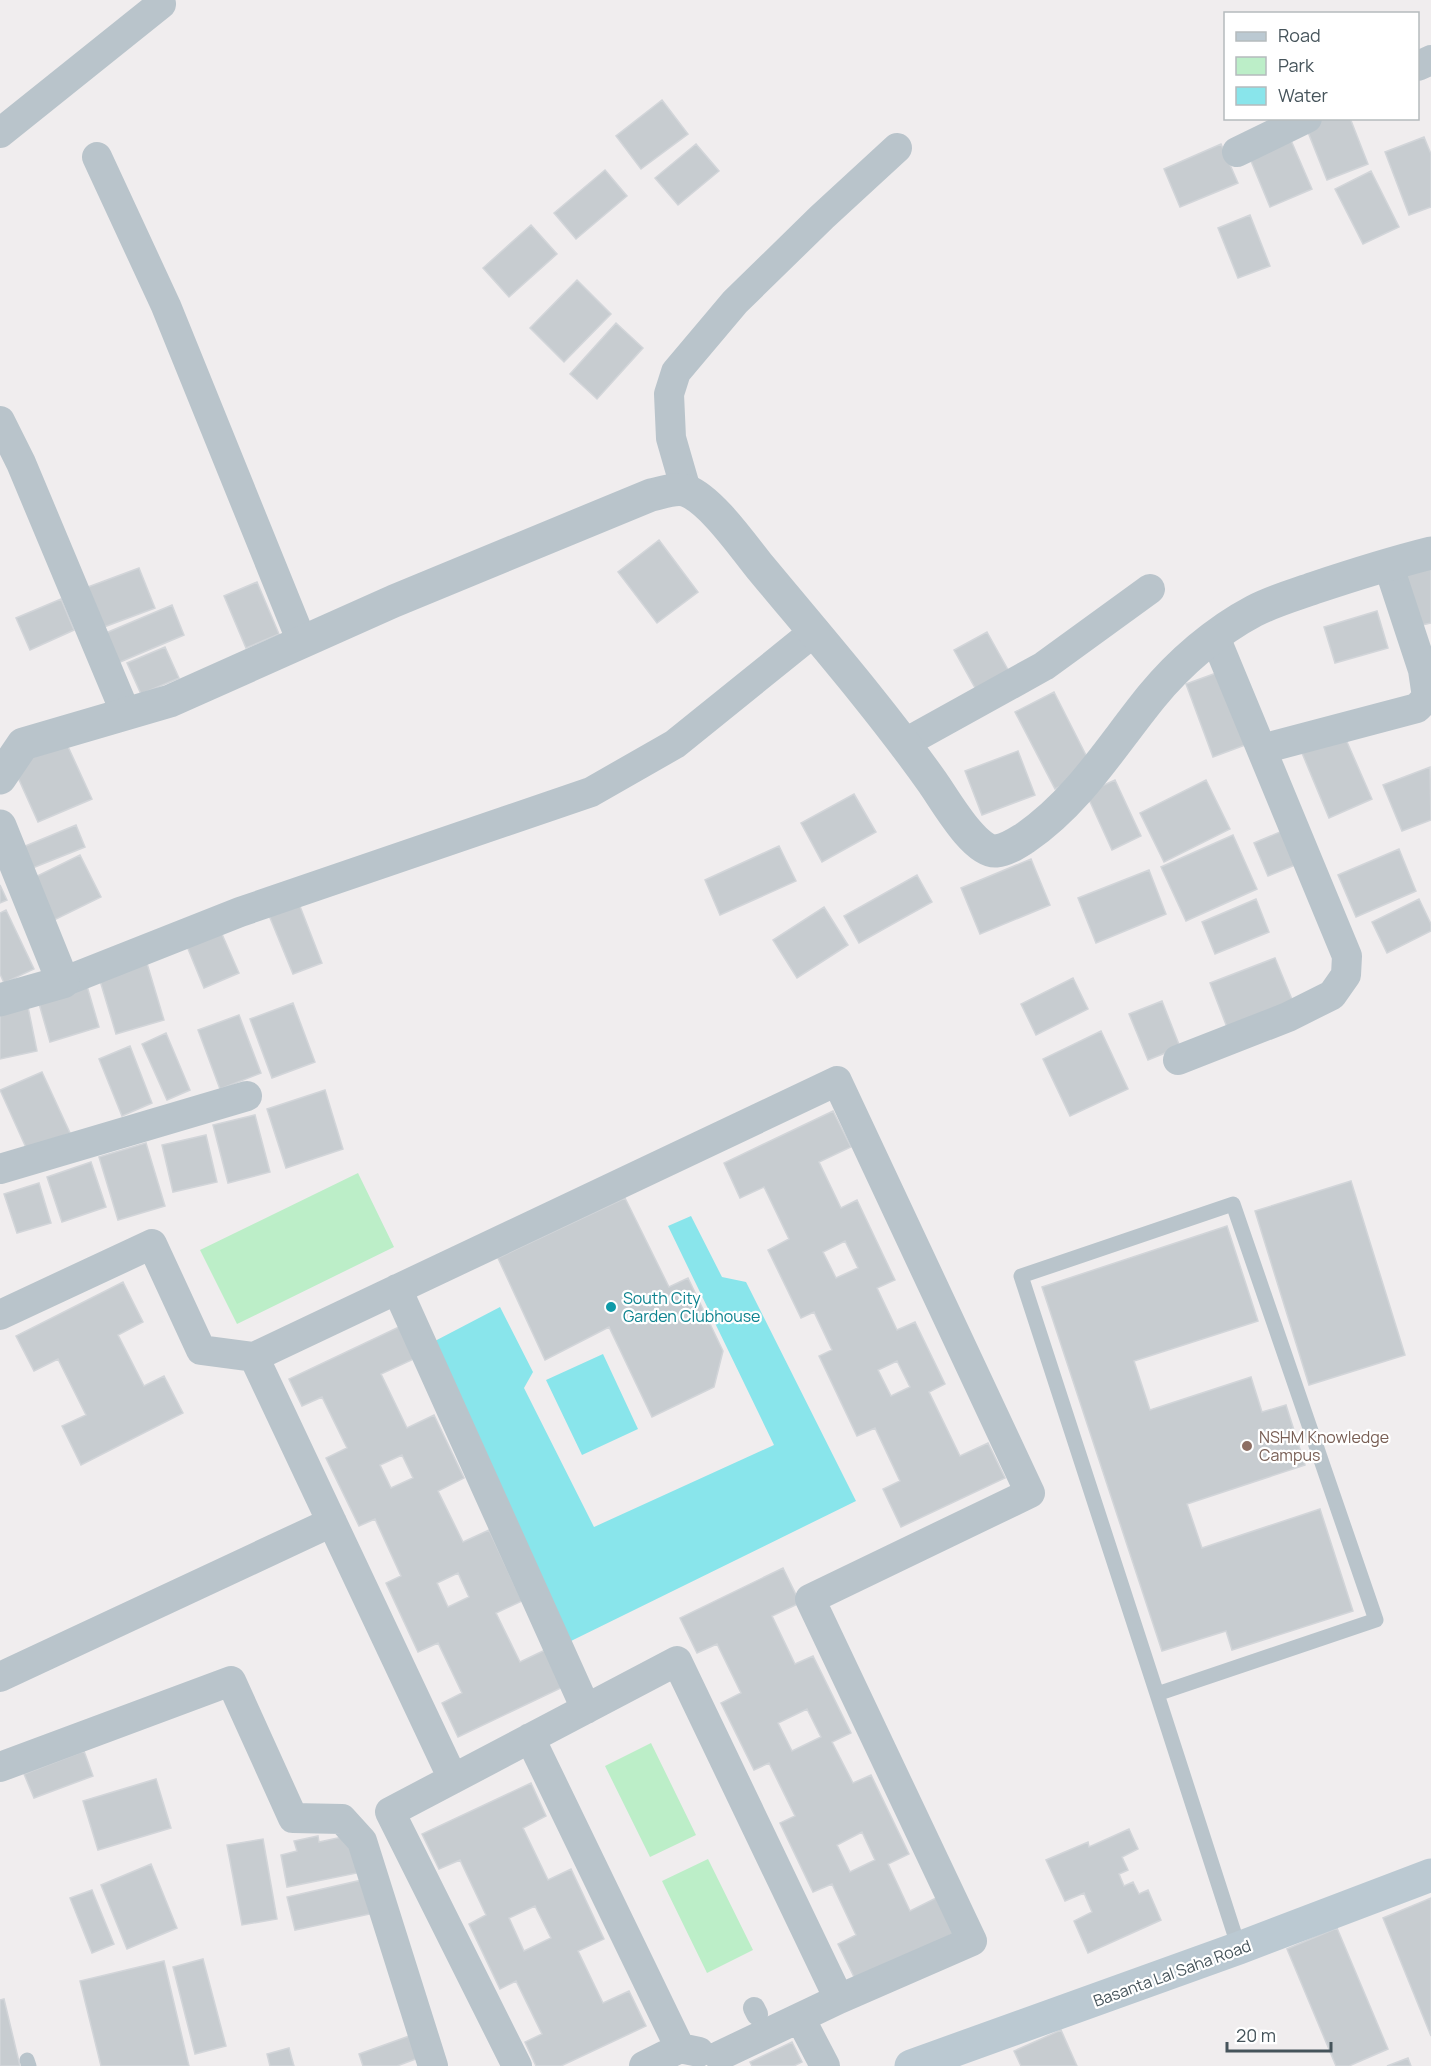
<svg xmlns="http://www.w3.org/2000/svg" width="1431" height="2066" font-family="Manrope,sans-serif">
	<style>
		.green { fill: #bceec8 }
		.water { fill: #89e5eb }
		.building { fill: #c7ccd0; stroke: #d2d5d9; stroke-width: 1.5; fill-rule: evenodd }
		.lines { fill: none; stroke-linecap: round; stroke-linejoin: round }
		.service { stroke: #b9c4cb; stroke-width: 15 }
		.pedestrian { stroke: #b9c4cb; stroke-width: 22 }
		.minor { stroke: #b9c4cb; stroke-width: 30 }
		.tertiary { stroke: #b9c4cb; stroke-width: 33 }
		.secondary { stroke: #bbc9d2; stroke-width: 33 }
		.culture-dot { fill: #0f9aa8; stroke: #fff; stroke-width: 2 }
		.education-dot { fill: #8d6e63; stroke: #fff; stroke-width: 2 }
		.labels { text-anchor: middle; stroke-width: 4.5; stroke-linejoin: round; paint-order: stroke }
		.culture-label { font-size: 16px; fill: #0d838f; stroke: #fff; text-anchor: start }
		.education-label { font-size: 16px; fill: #785e54; stroke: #fff; text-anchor: start }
		.street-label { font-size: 16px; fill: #46545b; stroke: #fff }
	</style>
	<rect width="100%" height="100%" fill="#f0edee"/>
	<!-- green -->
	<path class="green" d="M358,1173L394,1247L237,1324L200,1250Z
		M651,1743L696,1835L650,1857L605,1766Z
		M708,1859L753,1950L707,1973L662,1881Z"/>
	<!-- water -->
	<path class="water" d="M691,1216L722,1277L746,1282L856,1501L571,1641L433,1342L500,1307L533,1372L524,1388L594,1527L774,1445L668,1226Z
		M603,1354L638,1429L582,1455L546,1380Z"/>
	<!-- building -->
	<path class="building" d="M662,100L688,134L641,169L616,136Z
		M1312,118H1350L1368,164L1327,180L1304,122Z
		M1287,131L1312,189L1270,207L1246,149Z
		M1424,137L1431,154V207L1409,215L1385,152Z
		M696,144L719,171L678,205L655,178Z
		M1221,144L1238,183L1180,207L1164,169Z
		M605,170L627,196L576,239L554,213Z
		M1371,171L1399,227L1363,244L1335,189Z
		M1250,215L1270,266L1238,278L1218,228Z
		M531,225L557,254L509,297L483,268Z
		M577,280L611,314L564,362L530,328Z
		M616,323L643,348L597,399L570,374Z
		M659,540L698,592L657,623L618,572Z
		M1431,560V623L1413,627L1398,569Z
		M139,568L155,608L104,627L88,587Z
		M257,582L279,634L246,648L224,596Z
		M61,599L74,630L30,650L16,618Z
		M172,605L184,635L106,668L94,638Z
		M1377,611L1388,648L1335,663L1324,627Z
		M987,632L1012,677L979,695L954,650Z
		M165,647L179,678L141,694L127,663Z
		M1219,672L1245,745L1213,757L1186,684Z
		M1054,692L1093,769L1055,789L1015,712Z
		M1344,735L1372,799L1329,818L1302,753Z
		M65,740L92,799L38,822L12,764Z
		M1018,751L1035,795L982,815L965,771Z
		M1430,767L1431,820L1402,831L1383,785Z
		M1115,780L1141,836L1112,850L1086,793Z
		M1206,780L1230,829L1164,862L1140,813Z
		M854,794L876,832L822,862L801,823Z
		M76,825L85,847L20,873L11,852Z
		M1287,829L1300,863L1268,876L1254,843Z
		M1233,835L1257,889L1186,921L1161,867Z
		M779,846L796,881L720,915L705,880Z
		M1399,849L1416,891L1356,917L1338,875Z
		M80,855L101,897L48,923L27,881Z
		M1031,859L1050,905L980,934L961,888Z
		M1149,870L1166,914L1096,943L1078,898Z
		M917,875L932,902L859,943L844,916Z
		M0,885L7,900L0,903Z
		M296,896L322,963L293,974L266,908Z
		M1256,899L1269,932L1215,954L1202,922Z
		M1419,899L1431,924V931L1387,953L1372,922Z
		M824,907L848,945L797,978L773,940Z
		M6,910L34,969L4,983L0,974V913Z
		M218,925L239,973L204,988L184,939Z
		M1275,958L1296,1009L1230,1035L1210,983Z
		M146,960L164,1020L116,1034L98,974Z
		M1073,978L1088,1009L1036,1035L1021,1004Z
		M87,986L99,1027L50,1042L38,1000Z
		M1162,1001L1180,1047L1148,1060L1129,1014Z
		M27,1002L37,1051L0,1059V1007Z
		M293,1003L315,1062L272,1078L250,1019Z
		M239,1015L261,1073L220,1089L198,1030Z
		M1101,1031L1128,1089L1070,1116L1043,1059Z
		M166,1033L190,1090L167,1100L142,1044Z
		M130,1046L152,1103L122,1116L99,1059Z
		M42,1072L70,1133L28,1152L0,1090Z
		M325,1090L343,1149L286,1168L267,1109Z
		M833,1111L851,1147L819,1162L841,1208L857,1200L895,1280L877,1288L897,1330L915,1322L945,1384L929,1392L960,1456L988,1443L1005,1478L901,1527L883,1489L900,1481L875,1428L857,1436L819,1356L832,1350L814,1312L801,1318L768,1250L789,1239L764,1187L740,1198L724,1163ZM845,1241L858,1268L836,1278L823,1252ZM897,1361L910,1387L891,1396L878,1370Z
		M255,1115L270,1172L228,1183L213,1125Z
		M206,1135L217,1182L173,1192L162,1145Z
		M146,1143L165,1206L118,1220L99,1157Z
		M91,1162L106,1207L62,1222L47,1177Z
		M1351,1181L1405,1355L1309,1385L1255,1211Z
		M39,1183L51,1223L17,1233L4,1194Z
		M625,1198L669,1287L688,1278L723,1351L714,1387L652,1417L609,1327L545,1360L498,1258Z
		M1227,1226L1258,1321L1134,1361L1150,1410L1251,1377L1262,1412L1286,1405L1305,1465L1187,1504L1202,1548L1320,1509L1353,1611L1232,1650L1226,1631L1162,1651L1042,1287Z
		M123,1282L143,1322L118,1335L144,1386L164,1376L183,1413L81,1465L62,1426L86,1415L58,1359L34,1371L16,1336Z
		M401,1326L416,1358L381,1374L407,1428L434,1415L464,1478L438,1491L463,1542L489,1530L522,1601L496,1613L520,1662L545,1650L563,1687L458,1737L442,1703L462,1693L438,1643L418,1652L386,1583L401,1576L375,1519L359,1526L326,1458L347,1448L322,1397L302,1406L289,1379ZM402,1455L413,1478L391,1488L380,1465ZM458,1573L469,1597L448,1607L437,1583Z
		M783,1568L800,1603L772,1616L795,1664L813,1656L851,1733L832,1742L853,1783L871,1775L909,1854L888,1864L910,1911L940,1896L957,1932L856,1981L838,1944L856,1935L832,1884L813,1892L780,1823L795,1816L769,1763L754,1770L721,1703L741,1693L717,1644L697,1653L680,1618ZM807,1709L821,1737L792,1751L778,1723ZM862,1832L875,1860L850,1872L837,1845Z
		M84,1751L93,1776L34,1798L24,1774Z
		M156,1779L171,1828L98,1850L83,1801Z
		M531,1783L546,1816L523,1828L548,1880L571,1869L604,1939L578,1951L603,2003L629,1991L646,2026L561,2066H536L525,2042L542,2034L516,1981L500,1989L469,1924L486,1915L460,1860L439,1869L422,1834ZM535,1906L551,1938L524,1951L509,1918Z
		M1129,1829L1138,1849L1122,1857L1128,1870L1119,1874L1124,1886L1133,1882L1139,1894L1148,1890L1161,1920L1088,1953L1074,1921L1092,1912L1084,1893L1065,1901L1046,1860L1088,1842L1089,1847Z
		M318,1836L319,1842L342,1837L352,1845L357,1873L287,1887L281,1855L297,1851L294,1841Z
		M263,1839L277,1919L242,1925L227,1845Z
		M151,1864L177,1928L127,1949L101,1885Z
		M362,1880L370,1914L295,1930L287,1897Z
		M92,1890L114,1944L92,1953L70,1898Z
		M1431,1898V2036L1383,1918Z
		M1337,1928L1388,2049L1349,2066H1336L1287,1949Z
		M203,1959L226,2046L195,2054L173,1967Z
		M164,1961L189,2066H101L80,1981Z
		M4,1999L20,2066H0V2000Z
		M1061,2030L1077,2066H1021L1014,2051Z
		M412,2035L421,2057L397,2066H363L359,2054Z
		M792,2042L802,2062L794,2066H752L750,2062Z
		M289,2048L294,2066H270L267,2054Z
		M1408,2058L1411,2066H1387Z"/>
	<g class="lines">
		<!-- service -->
		<path class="service" d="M1157,1694L1021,1276L1233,1204L1376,1620L1157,1694L1239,1948
			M27,2060L29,2066"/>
		<!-- pedestrian -->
		<path class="pedestrian" d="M754,2008L757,2014"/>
		<!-- minor -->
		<path class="minor" d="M1418,66L1431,60
			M0,133L161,4
			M1237,152L1307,118
			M97,157L166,306L302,642
			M0,421L21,463L126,714
			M686,490L671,438L669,394L676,372L735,302L822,217L897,148
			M905,743L1044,666L1150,589
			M1262,749L1417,708L1427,697L1423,670L1388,564
			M63,982L240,912L591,792L675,744L815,631
			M1178,1060L1288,1017L1332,995L1346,975L1347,956L1215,637
			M0,1169L247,1096
			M397,1289L586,1709
			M0,1315L152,1244L201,1350L254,1357L837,1081L1030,1493L810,1599L972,1941L839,1999L719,2056
			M254,1357L453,1779
			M0,1677L332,1522
			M530,1738L680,2048
			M0,1767L231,1681L293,1818L342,1819L362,1841L433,2066
			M800,2018L825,2066
			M517,2066L390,1812L677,1661L839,1999
			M644,2066L680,2048L699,2052"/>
		<!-- tertiary -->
		<path class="tertiary" d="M0,778L23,744L170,701L394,601L651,495C661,493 677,487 687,491C711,500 743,546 760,567C819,638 880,708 933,783C945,800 975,853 996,851C1007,850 1017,843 1025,838C1079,801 1112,745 1152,696C1179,663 1216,631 1254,611C1273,601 1294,595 1314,588C1353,575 1391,563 1431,553
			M0,826L63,982L0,1000"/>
		<!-- secondary -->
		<path class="secondary" d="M911,2066L1239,1948L1431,1875"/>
	</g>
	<!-- markers -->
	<circle class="culture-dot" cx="611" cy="1307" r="6"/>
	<circle class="education-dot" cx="1247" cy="1446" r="6"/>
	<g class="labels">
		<!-- culture labels -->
		<g class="culture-label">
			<text x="623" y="1304">South City<tspan x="623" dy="18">Garden Clubhouse</tspan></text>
		</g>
		<!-- education labels -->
		<g class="education-label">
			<text x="1259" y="1443">NSHM Knowledge<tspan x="1259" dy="18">Campus</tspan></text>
		</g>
		<!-- street labels -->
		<g class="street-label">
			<text transform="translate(1172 1973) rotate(-20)" y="6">Basanta Lal Saha Road</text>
		</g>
	</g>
	<!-- legend -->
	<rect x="1224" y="12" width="195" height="108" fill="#ffffff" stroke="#b5bbbd" stroke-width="1.5"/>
	<rect x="1236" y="32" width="30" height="9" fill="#bbc9d2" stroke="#b5bbbd" stroke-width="1.5"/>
	<text x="1278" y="42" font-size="18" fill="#46545b">Road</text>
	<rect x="1236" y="57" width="30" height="18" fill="#bceec8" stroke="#b5bbbd" stroke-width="1.5"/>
	<text x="1278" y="72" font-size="18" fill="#46545b">Park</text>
	<rect x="1236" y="87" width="30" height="18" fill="#89e5eb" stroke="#b5bbbd" stroke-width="1.5"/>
	<text x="1278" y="102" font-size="18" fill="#46545b">Water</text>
	<!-- scale -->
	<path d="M1227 2042v9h104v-9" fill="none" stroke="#46545b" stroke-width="3"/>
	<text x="1236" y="2042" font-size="18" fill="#46545b" stroke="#ffffff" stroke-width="4.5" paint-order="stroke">20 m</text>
</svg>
